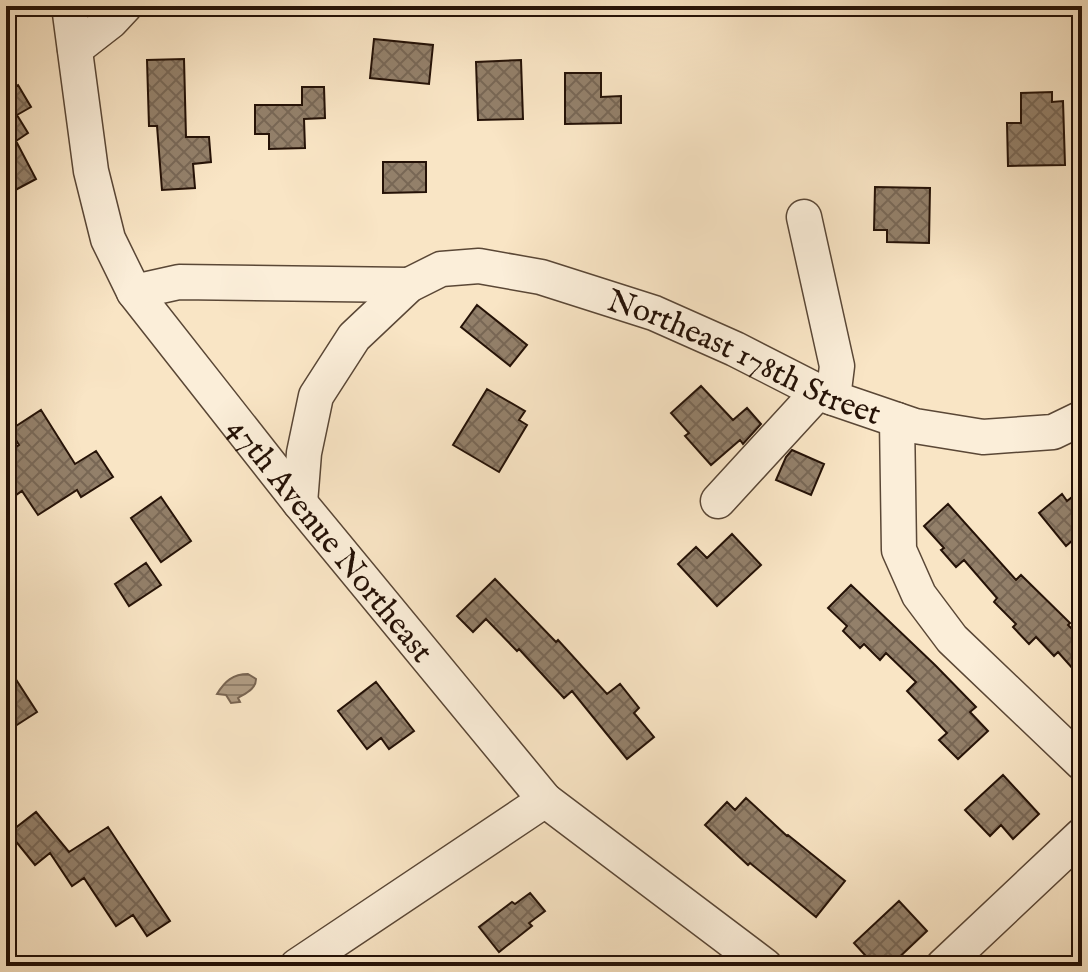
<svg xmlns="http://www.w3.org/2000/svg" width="1088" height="972" font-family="'IM FELL English',serif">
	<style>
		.water { fill: url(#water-rules); stroke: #796552; stroke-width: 2 }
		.building { fill: url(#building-cross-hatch); stroke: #251207; stroke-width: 2 }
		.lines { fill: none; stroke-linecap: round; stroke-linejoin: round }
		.minor-casing { stroke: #5a4736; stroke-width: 37 }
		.minor { stroke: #fbeed9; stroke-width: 34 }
		.labels { text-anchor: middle; stroke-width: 8; stroke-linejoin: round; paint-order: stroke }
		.street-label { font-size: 32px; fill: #251207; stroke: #fbeed9 }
	</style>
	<defs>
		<pattern id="water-rules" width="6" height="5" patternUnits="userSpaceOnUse" patternTransform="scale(2)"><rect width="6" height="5" fill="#b19d84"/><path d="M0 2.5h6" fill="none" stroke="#907f6a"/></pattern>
		<pattern id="building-cross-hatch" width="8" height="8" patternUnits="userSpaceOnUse" patternTransform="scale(2)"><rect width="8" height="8" fill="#93806a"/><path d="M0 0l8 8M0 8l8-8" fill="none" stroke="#786755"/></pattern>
	</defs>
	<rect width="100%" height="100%" fill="#f9e5c5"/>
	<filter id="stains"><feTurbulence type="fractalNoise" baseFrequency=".0025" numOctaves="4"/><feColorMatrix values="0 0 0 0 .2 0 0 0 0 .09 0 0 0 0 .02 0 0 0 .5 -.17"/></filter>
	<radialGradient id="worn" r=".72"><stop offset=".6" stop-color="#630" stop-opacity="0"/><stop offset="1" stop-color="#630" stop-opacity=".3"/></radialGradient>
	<!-- water -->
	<path class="water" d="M248,674L256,679C256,689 246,693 238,698L240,702L231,703L226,695L217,694C225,681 233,674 248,674Z"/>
	<!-- building -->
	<path class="building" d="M374,39L433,45L429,84L370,78Z
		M184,59L186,137H209L211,162L193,164L195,188L162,190L157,126H149L147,60Z
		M521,60L523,119L478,120L476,62Z
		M565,73H601V97L621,96V123L565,124Z
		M18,85L31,107L17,115L28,133L16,141L36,179L6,195V92Z
		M302,87H324L325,118L304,119L305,148L269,149V134H255V105H302Z
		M1052,92V102L1063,101L1065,165L1008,166L1007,123H1021V93Z
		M383,162H426V192L383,193Z
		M875,187L930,188L929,243L887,242V230H874Z
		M477,305L527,345L510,366L461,327Z
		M701,386L733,420L747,408L761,424L743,444L740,440L711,465L685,436L689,433L671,413Z
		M487,389L525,411L519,420L527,425L499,472L453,445Z
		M41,410L75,464L96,451L113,477L81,497L77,490L38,515L22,491L6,502V454L19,445L10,430Z
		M792,450L824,464L811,495L776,480L786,457Z
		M1082,489V532L1066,546L1039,513L1062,494L1067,501Z
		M161,497L191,541L161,562L131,518Z
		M948,504L1016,580L1021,575L1070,623L1068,625L1082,639V679L1058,652L1054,656L1036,637L1029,644L1013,627L1016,624L994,602L997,598L964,560L956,567L941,550L944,548L924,526Z
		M732,534L761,565L717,606L678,564L696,547L707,558Z
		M146,563L161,585L129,606L115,584Z
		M495,579L556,642L558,640L607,694L620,684L639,708L634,713L654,737L627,759L572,691L564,698L519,649L517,651L486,619L473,632L457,616Z
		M851,585L935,665L976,707L970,712L988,731L958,759L939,740L947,733L907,691L916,682L886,653L880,660L864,644L860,648L843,631L847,626L828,608Z
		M6,664L37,712L6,732Z
		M376,682L414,731L389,749L381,738L367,749L338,711Z
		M1003,775L1039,814L1013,839L1001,825L990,836L965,810Z
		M746,798L787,836L788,835L845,881L816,917L750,863L748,865L705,825L727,802L735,810Z
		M36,812L69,852L108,827L170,921L147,936L133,915L116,926L84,878L72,886L50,853L35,865L9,833Z
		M530,893L545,911L529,923L532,926L499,952L479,927L512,902L515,904Z
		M899,901L927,931L890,966H875L854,943Z"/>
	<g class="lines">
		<defs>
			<g id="minor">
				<path id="s1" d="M69,6L91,171L108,239L134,292L300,503L545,800L765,966"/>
				<path d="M75,49L111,21L125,6"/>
				<path d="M804,217L837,366L833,398"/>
				<path d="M134,292L179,282L409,285"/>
				<path d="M897,420L899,550L919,595L952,639L1082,763"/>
				<path d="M718,501L819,391"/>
				<path id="s2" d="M300,503L304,453L316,396L354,337L409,285L441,269L479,266L541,277L654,313L735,349L827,396L915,426L983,437L1053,432L1082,418"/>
				<path d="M297,966L545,800"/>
				<path d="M943,966L1082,835"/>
			</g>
		</defs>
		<!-- minor casing -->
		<use href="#minor" class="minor-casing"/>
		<!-- minor -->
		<use href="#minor" class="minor"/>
	</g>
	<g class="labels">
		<!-- street labels -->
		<g class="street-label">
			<text dy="11" stroke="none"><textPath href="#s2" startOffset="610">Northeast 178th Street</textPath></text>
			<text dy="11" stroke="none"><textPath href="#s1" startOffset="612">47th Avenue Northeast</textPath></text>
		</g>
	</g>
	<!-- margin -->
	<rect width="1088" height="972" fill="none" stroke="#f9e5c5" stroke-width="32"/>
	<rect x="8" y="8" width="1072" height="956" fill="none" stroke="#251207" stroke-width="4"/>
	<rect x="16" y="16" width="1056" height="940" fill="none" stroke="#251207" stroke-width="2"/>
	<rect width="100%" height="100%" filter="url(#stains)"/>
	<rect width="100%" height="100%" fill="url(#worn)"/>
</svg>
